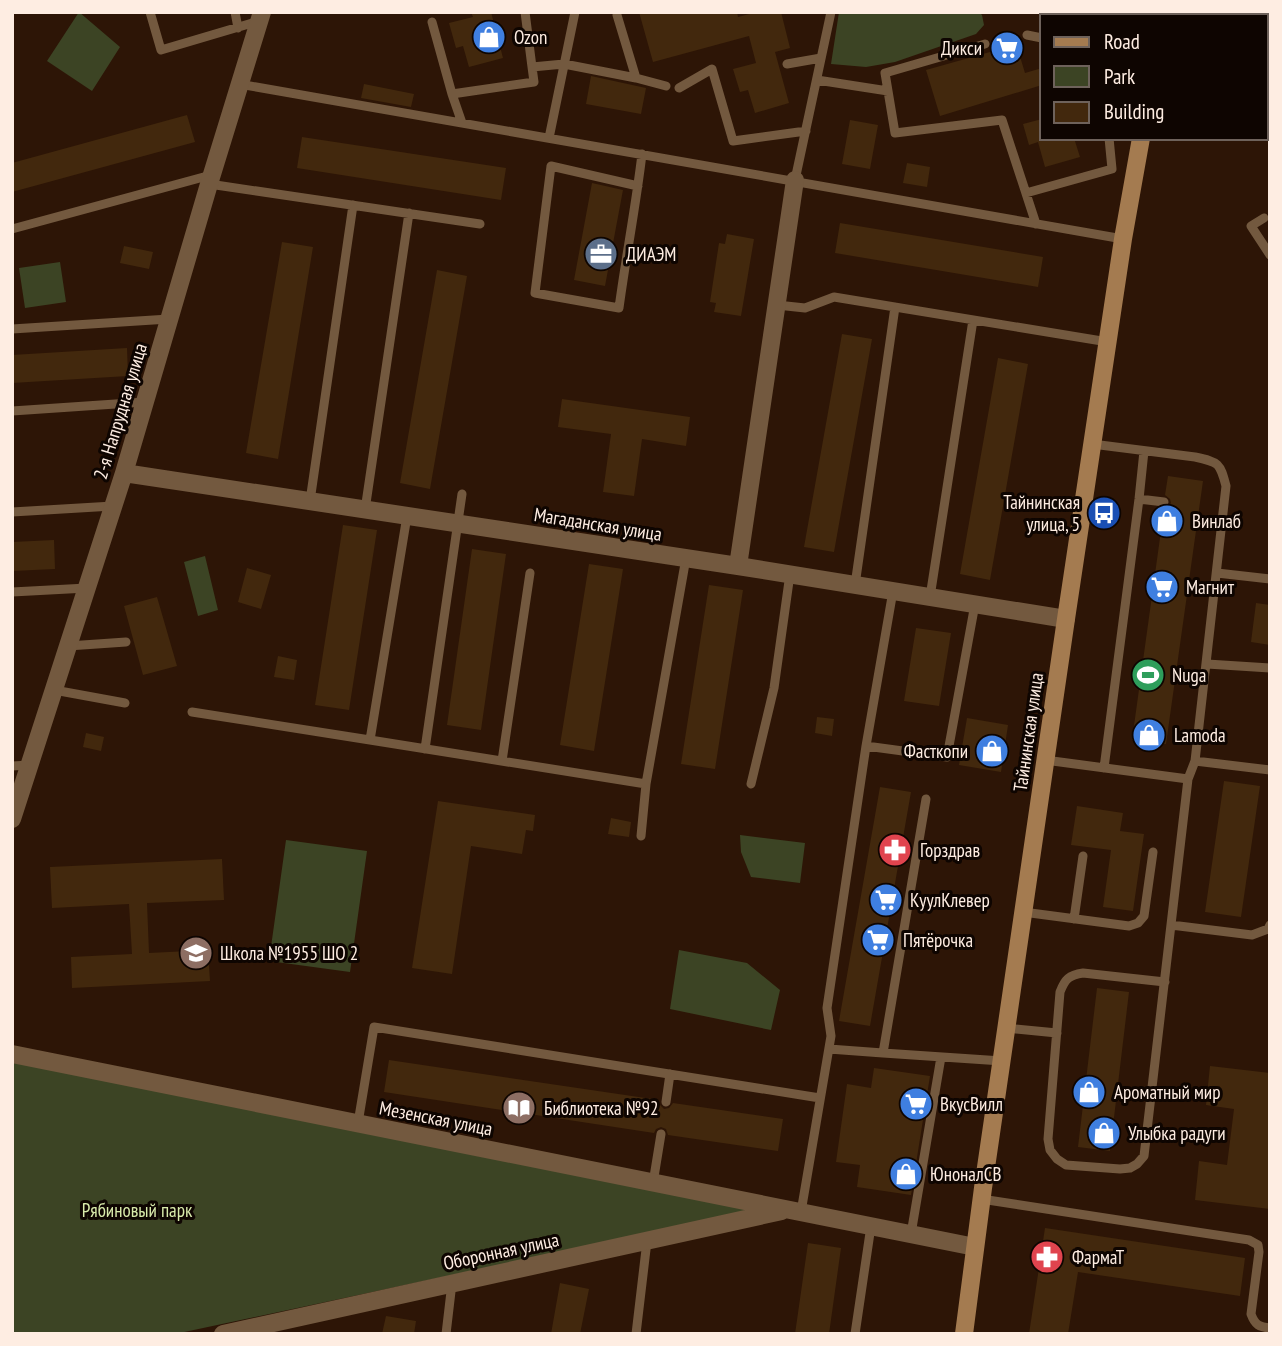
<svg xmlns="http://www.w3.org/2000/svg" width="1282" height="1346" font-family="'PT Sans Narrow',sans-serif">
	<style>
		.green { fill: #3c4424 }
		.building { fill: #42280d }
		.lines { fill: none; stroke-linecap: round; stroke-linejoin: round }
		.lane { stroke: #73593f; stroke-width: 9 }
		.street { stroke: #73593f; stroke-width: 18 }
		.secondary { stroke: #a47b50; stroke-width: 18 }
		.labels { text-anchor: middle; stroke-width: 6; stroke-linejoin: round; paint-order: stroke }
		.poi-label { font-size: 19px; fill: #feede2; stroke: #0e0501; text-anchor: start }
		.street-label { font-size: 19px; fill: #feede2; stroke: #0e0501 }
		.park-label { font-size: 19px; fill: #d9ebab; stroke: #0e0501 }
	</style>
	<rect width="100%" height="100%" fill="#2d1506"/>
	<!-- green -->
	<path class="green" d="M79,12L120,47L92,91L47,61Z
		M839,12H979L982,15L984,25L976,34L895,62L866,67L831,64Z
		M60,262L66,302L25,308L19,268Z
		M205,556L218,610L198,616L184,562Z
		M740,835L805,843L800,883L751,877L741,852Z
		M286,840L367,851L350,972L269,961Z
		M679,950L747,963L780,990L771,1030L670,1009Z
		M12,1058L762,1209L175,1334H12Z"/>
	<!-- building -->
	<path class="building" d="M471,12H491L503,58L469,67L463,46L456,48L449,23L473,17Z
		M639,12H737L738,17L757,12H781L790,48L775,52L789,103L755,113L748,90L740,92L733,69L756,63L749,36L653,62Z
		M1014,37L1025,73L1042,68V85L940,116L926,70L997,50L995,42Z
		M591,76L646,88L641,114L586,104Z
		M364,84L414,94L411,107L361,98Z
		M187,115L195,142L12,192V163Z
		M1042,119V138H1074L1080,157L1045,167L1038,142L1029,145L1023,124Z
		M850,120L878,125L870,169L842,164Z
		M302,137L506,168L501,200L297,168Z
		M907,163L930,167L927,187L903,183Z
		M592,183L623,190L605,286L574,280Z
		M840,223L1043,257L1038,287L835,253Z
		M727,234L754,239L741,316L714,312L716,303L710,302L719,243L725,244Z
		M282,242L313,247L278,459L246,453Z
		M124,246L153,252L149,269L120,263Z
		M437,270L467,276L430,489L400,483Z
		M842,334L872,339L834,552L804,547Z
		M127,348L128,376L12,383V355Z
		M998,358L1028,364L990,580L960,574Z
		M562,399L690,417L686,446L642,439L634,496L603,492L611,434L558,427Z
		M1168,476L1203,481L1166,744L1132,740L1164,509L1167,508L1171,503L1170,499L1165,495Z
		M343,525L377,530L349,710L315,705Z
		M54,540L55,569L12,571V542Z
		M472,549L506,554L481,730L447,725Z
		M589,564L623,569L594,751L560,745Z
		M247,568L271,575L261,609L238,602Z
		M709,585L743,590L715,769L681,764Z
		M157,597L177,666L143,675L124,606Z
		M1256,603L1270,605V645L1251,642Z
		M916,628L951,633L939,706L904,701Z
		M278,656L297,660L294,680L274,677Z
		M817,717L834,719L832,736L815,733Z
		M967,718L1008,725L1001,772L959,765Z
		M86,733L104,737L101,751L83,747Z
		M1224,781L1260,786L1241,917L1205,912Z
		M880,787L911,792L870,1026L839,1021Z
		M438,801L535,815L533,831L526,830L522,854L471,846L452,974L412,968Z
		M1077,806L1123,813L1120,831L1144,834L1133,911L1103,907L1111,850L1071,845Z
		M611,818L631,822L629,837L608,834Z
		M222,859L224,900L147,903L149,953L208,950L210,981L72,988L71,957L132,954L129,904L52,908L50,867Z
		M1097,988L1129,992L1110,1151L1078,1147Z
		M389,1060L659,1100L660,1105L664,1109L669,1108L673,1103L783,1119L778,1151L668,1135L666,1129L661,1127L656,1129L654,1133L384,1092Z
		M1210,1066L1270,1073V1209L1195,1200L1199,1161L1227,1165L1234,1109L1206,1105Z
		M874,1068L930,1076L911,1195L857,1187L860,1165L836,1162L847,1084L871,1088Z
		M1045,1228L1245,1258L1240,1296L1078,1272L1068,1334H1029Z
		M808,1243L841,1248L829,1334H795Z
		M560,1283L589,1289L580,1334H551Z
		M386,1316L416,1321L414,1334H382Z"/>
	<g class="lines">
		<!-- lane -->
		<path class="lane" d="M150,12L161,50L259,21
			M235,12L238,28
			M525,12L532,67L564,64L636,78
			M617,15L636,78L666,86
			M432,22L452,94L534,82L532,67
			M1027,35L1042,38
			M985,44L885,73L895,133L1002,120L1036,224
			M787,64L821,58
			M817,80L888,91
			M239,84L1123,239
			M679,88L712,69L733,141L806,131
			M452,94L462,123
			M549,138L575,12
			M795,180L831,12
			M209,184L480,224
			M638,186L551,166L535,293L619,308C626,256 636,205 642,154
			M1026,193L1112,169L1109,138
			M1264,218L1251,226L1270,255
			M12,229L211,175
			M777,305L805,308L834,297L1108,342
			M12,329L169,319
			M12,411L145,402
			M1092,444L1195,457C1219,462 1220,463 1226,486L1195,761L1188,779L1144,1156L1137,1164L1130,1168L1120,1169L1066,1165L1057,1159L1050,1150L1048,1139L1060,992C1065,979 1069,975 1083,973L1165,982
			M1139,499L1164,502
			M310,501L353,205
			M365,510L409,213
			M12,512L113,506
			M1217,573L1270,579
			M855,585L895,307
			M893,591L866,746L947,757L975,604
			M12,592L87,588
			M930,597L973,320
			M68,646L126,642
			M1207,664L1270,668
			M54,690L125,703
			M192,712L370,740L407,516
			M370,740L646,784
			M425,749L462,494
			M1045,760L1188,779
			M502,761L530,573
			M1195,761L1270,770
			M12,766L30,765
			M1104,768L1139,499L1144,451
			M751,784L774,688L790,574
			M641,836L646,784L686,558
			M1023,912L1129,926L1138,923L1144,916L1153,852
			M1074,919L1083,856
			M1171,925L1252,935L1268,929L1270,925
			M1006,1028L1057,1033
			M829,1049L883,1053L926,799
			M883,1053L1002,1061
			M666,1102L670,1074
			M358,1123L374,1027L820,1098
			M653,1183L661,1134
			M981,1199L1249,1240L1258,1245L1259,1252L1251,1314C1255,1325 1259,1327 1270,1328
			M801,1212L831,1036L827,1008L866,746
			M911,1234L941,1057
			M446,1334L452,1283
			M636,1334L647,1241
			M855,1334L871,1226"/>
		<!-- street -->
		<path class="street" d="M124,473L738,566L1066,619
			M738,566L795,180
			M12,819L124,473L209,184L262,12
			M12,1054L975,1247
			M223,1334L782,1211"/>
		<!-- secondary -->
		<path class="secondary" d="M1162,16V12
			M964,1334L983,1188L1066,619L1123,239L1141,138"/>
	</g>
	<!-- icons -->
	<defs>
		<symbol id="shop-disc" viewBox="-11 -11 22 22"><circle r="9.5" fill="#3f7fe0" stroke="#0e0501"/><path d="M-5-2.5h2.3a2.7 3.5 0 0 1 5.4 0H5L5.5 6h-11ZM-1.5-2.5h3a1.5 2.3 0 0 0-3 0Z" fill="#fff"/></symbol>
		<symbol id="supermarket-disc" viewBox="-11 -11 22 22"><circle r="9.5" fill="#3f7fe0" stroke="#0e0501"/><path d="M-6-5.5h2.5l.6 2H6L4.5 2H-2.5L-4.4-4H-6ZM-1.5 3.2a1.3 1.3 0 1 0 .1 0ZM3 3.2a1.3 1.3 0 1 0 .1 0Z" fill="#fff"/></symbol>
		<symbol id="office-disc" viewBox="-11 -11 22 22"><circle r="9.5" fill="#5c6f8a" stroke="#0e0501"/><path d="M-6-3h4V-5.5h4V-3h4V5H-6ZM-1-4.5V-3h2v-1.5ZM-6 0V1H6V0Z" fill="#fff"/></symbol>
		<symbol id="bus-disc" viewBox="-11 -11 22 22"><circle r="9.5" fill="#1a4fb4" stroke="#0e0501"/><path d="M-5-6H5V4H4V6H2V4H-2V6H-4V4H-5ZM-3.5-4V0h7V-4ZM-3.5 1.2v1.5H-2V1.2ZM2 1.2v1.5H3.5V1.2Z" fill="#fff"/></symbol>
		<symbol id="stadium-disc" viewBox="-11 -11 22 22"><circle r="9.5" fill="#2e9e5b" stroke="#0e0501"/><path d="M0-5a6.5 5 0 1 0 0 10a6.5 5 0 1 0 0-10ZM-3.5-1.8h7v3.6h-7Z" fill="#fff"/></symbol>
		<symbol id="pharmacy-disc" viewBox="-11 -11 22 22"><circle r="9.5" fill="#e0444e" stroke="#0e0501"/><path d="M-2-6h4v4h4v4h-4v4h-4v-4h-4v-4h4Z" fill="#fff"/></symbol>
		<symbol id="school-disc" viewBox="-11 -11 22 22"><circle r="9.5" fill="#8d6e63" stroke="#0e0501"/><path d="M0-5L7-2L0 1L-7-2ZM-4 1L0 2.5L4 1V4Q0 6-4 4Z" fill="#fff"/></symbol>
		<symbol id="library-disc" viewBox="-11 -11 22 22"><circle r="9.5" fill="#8d6e63" stroke="#0e0501"/><path d="M-6-4Q-3-5.5-.7-3.5V5Q-3 3-6 4ZM6-4Q3-5.5 .7-3.5V5Q3 3 6 4Z" fill="#fff"/></symbol>
	</defs>
	<g fill-rule="evenodd">
		<use href="#shop-disc" x="470" y="18" width="38" height="38"/>
		<use href="#supermarket-disc" x="988" y="29" width="38" height="38"/>
		<use href="#office-disc" x="582" y="235" width="38" height="38"/>
		<use href="#bus-disc" x="1085" y="494" width="38" height="38"/>
		<use href="#shop-disc" x="1148" y="502" width="38" height="38"/>
		<use href="#supermarket-disc" x="1143" y="568" width="38" height="38"/>
		<use href="#stadium-disc" x="1129" y="656" width="38" height="38"/>
		<use href="#shop-disc" x="1130" y="716" width="38" height="38"/>
		<use href="#shop-disc" x="973" y="732" width="38" height="38"/>
		<use href="#pharmacy-disc" x="876" y="831" width="38" height="38"/>
		<use href="#supermarket-disc" x="867" y="881" width="38" height="38"/>
		<use href="#supermarket-disc" x="859" y="921" width="38" height="38"/>
		<use href="#school-disc" x="177" y="934" width="38" height="38"/>
		<use href="#shop-disc" x="1070" y="1073" width="38" height="38"/>
		<use href="#supermarket-disc" x="897" y="1085" width="38" height="38"/>
		<use href="#library-disc" x="500" y="1089" width="38" height="38"/>
		<use href="#shop-disc" x="1085" y="1114" width="38" height="38"/>
		<use href="#shop-disc" x="887" y="1155" width="38" height="38"/>
		<use href="#pharmacy-disc" x="1028" y="1238" width="38" height="38"/>
	</g>
	<g class="labels">
		<!-- poi labels -->
		<g class="poi-label">
			<text x="514" y="44">Ozon</text>
			<text x="982" y="55" text-anchor="end">Дикси</text>
			<text x="626" y="261">ДИАЭМ</text>
			<text x="1080" y="509" text-anchor="end">Тайнинская<tspan x="1080" dy="22">улица, 5</tspan></text>
			<text x="1192" y="528">Винлаб</text>
			<text x="1186" y="594">Магнит</text>
			<text x="1172" y="682">Nuga</text>
			<text x="1174" y="742">Lamoda</text>
			<text x="968" y="758" text-anchor="end">Фасткопи</text>
			<text x="920" y="857">Горздрав</text>
			<text x="910" y="907">КуулКлевер</text>
			<text x="903" y="947">Пятёрочка</text>
			<text x="220" y="960">Школа №1955 ШО 2</text>
			<text x="1114" y="1099">Ароматный мир</text>
			<text x="940" y="1111">ВкусВилл</text>
			<text x="544" y="1115">Библиотека №92</text>
			<text x="1128" y="1140">Улыбка радуги</text>
			<text x="930" y="1181">ЮноналСВ</text>
			<text x="1072" y="1264">ФармаТ</text>
		</g>
		<!-- street labels -->
		<g class="street-label">
			<text transform="translate(120 411) rotate(-73)" y="7">2-я Напрудная улица</text>
			<text transform="translate(598 524) rotate(9)" y="7">Магаданская улица</text>
			<text transform="translate(1028 732) rotate(-82)" y="7">Тайнинская улица</text>
			<text transform="translate(436 1118) rotate(11)" y="7">Мезенская улица</text>
			<text transform="translate(501 1251) rotate(-12)" y="7">Оборонная улица</text>
		</g>
		<!-- park labels -->
		<g class="park-label">
			<text x="137" y="1217">Рябиновый парк</text>
		</g>
	</g>
	<!-- border -->
	<rect width="1282" height="1346" fill="none" stroke="#feede2" stroke-width="28"/>
	<!-- legend -->
	<rect x="1040" y="14" width="228" height="126" fill="#0e0501" stroke="#6e625b" stroke-width="2"/>
	<rect x="1054" y="37" width="35" height="10" fill="#a47b50" stroke="#6e625b" stroke-width="2"/>
	<text x="1104" y="49" font-size="21" fill="#feede2">Road</text>
	<rect x="1054" y="66" width="35" height="21" fill="#3c4424" stroke="#6e625b" stroke-width="2"/>
	<text x="1104" y="84" font-size="21" fill="#feede2">Park</text>
	<rect x="1054" y="102" width="35" height="21" fill="#42280d" stroke="#6e625b" stroke-width="2"/>
	<text x="1104" y="119" font-size="21" fill="#feede2">Building</text>
</svg>
